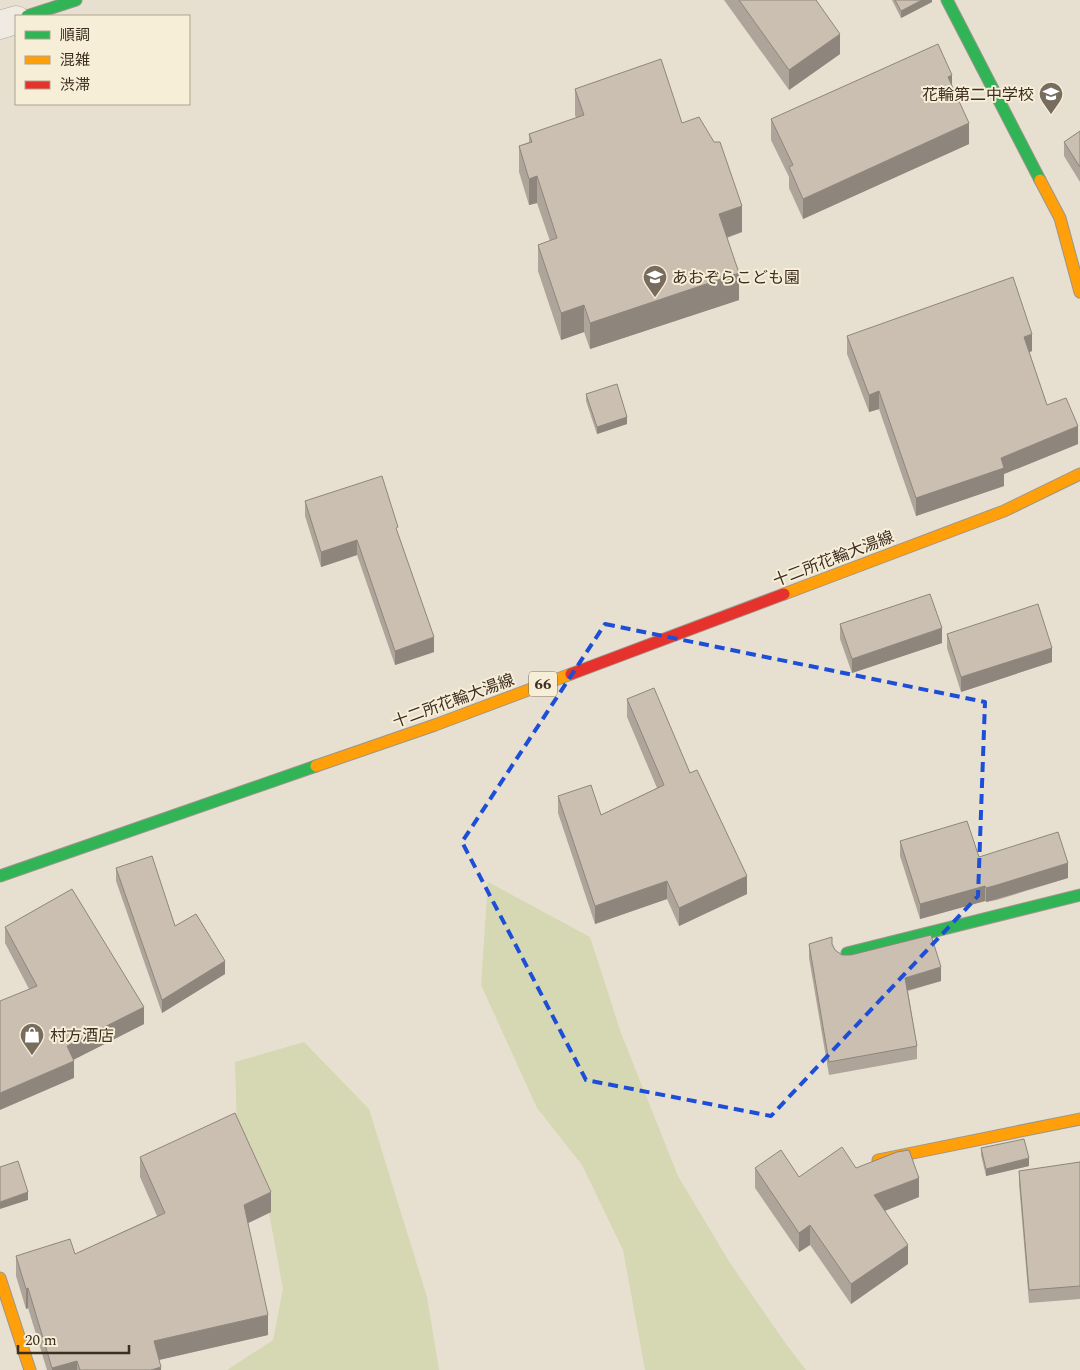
<svg xmlns="http://www.w3.org/2000/svg" width="1080" height="1370" font-family="Spectral,'Noto Sans JP',serif">
	<style>
		.green { fill: #d6d7b3 }
		.lines { fill: none; stroke-linecap: round; stroke-linejoin: round }
		.street-casing { stroke: #ada599; stroke-width: 29 }
		.fast-casing { stroke: #9c958a; stroke-width: 13 }
		.slow-casing { stroke: #9c958a; stroke-width: 13 }
		.jam-casing { stroke: #9c958a; stroke-width: 13 }
		.street { stroke: #efebe3; stroke-width: 28 }
		.fast { stroke: #30b455; stroke-width: 11 }
		.slow { stroke: #ff9f0a; stroke-width: 11 }
		.jam { stroke: #e5322d; stroke-width: 11 }
		.wall { fill: #afa499 }
		.shaded-wall { fill: #8e867d }
		.building { fill: #cbbfb2; stroke: #8e867d }
		.marked { fill: none; stroke: #1d4ed8; stroke-width: 4; stroke-dasharray: 10 6; stroke-linejoin: round }
		.labels { text-anchor: middle; stroke-width: 4; stroke-linejoin: round; paint-order: stroke }
		.shield { fill: #f7eed8; stroke: #756857; stroke-width: 1 }
		.shield-label { font-size: 15px; font-weight: bold; fill: #3d2e20 }
		.poi-label { font-size: 16px; fill: #3d2e20; stroke: #f7eed8; text-anchor: start }
		.street-label { font-size: 16px; fill: #3d2e20; stroke: #f7eed8 }
	</style>
	<rect width="100%" height="100%" fill="#e7e0d1"/>
	<!-- green -->
	<path class="green" d="M488,882L590,937L621,1033L678,1176L730,1263L786,1344L806,1370H645L623,1250L582,1165L537,1108L481,985Z
		M304,1042L369,1109L427,1297L439,1370H227L273,1340L283,1289L270,1218L237,1130L235,1062Z"/>
	<g class="lines">
		<defs>
			<path id="street" d="M0,25L16,20"/>
			<path id="fast" d="M947,0L1040,180
				M27,16L76,0
				M0,876L316,766
				M847,953L1080,895"/>
			<path id="slow" d="M1040,180L1060,218L1080,292
				M784,594L1004,511L1080,474
				M316,766L435,725L571,674
				M878,1160L1080,1119
				M0,1278L30,1370"/>
			<path id="jam" d="M571,674L784,594"/>
		</defs>
		<!-- street casing -->
		<use href="#street" class="street-casing"/>
		<!-- fast casing -->
		<use href="#fast" class="fast-casing"/>
		<!-- slow casing -->
		<use href="#slow" class="slow-casing"/>
		<!-- jam casing -->
		<use href="#jam" class="jam-casing"/>
		<!-- street -->
		<use href="#street" class="street"/>
		<!-- fast -->
		<use href="#fast" class="fast"/>
		<!-- slow -->
		<use href="#slow" class="slow"/>
		<!-- jam -->
		<use href="#jam" class="jam"/>
	</g>
	<!-- wall -->
	<path class="wall" d="M724,0H816L840,54L789,90Z
		M892,0H932V2L901,18Z
		M575,89L682,123L742,232L727,238L739,300L590,349L584,332L561,340L538,271V245L550,241L537,203L529,205L519,172V146L529,142V134L576,118L575,115Z
		M771,119L969,144L803,219L789,188V177L771,140Z
		M1080,131V182L1064,156V142Z
		M847,336L1032,351L1029,352L1047,405L1078,444L1004,474V486L916,516L879,409L869,412L847,354Z
		M586,394L627,424L597,434L586,401Z
		M305,501L398,534L434,652L395,665L357,555L321,567L305,516Z
		M840,624L942,643L852,673L840,639Z
		M947,634L1052,662L961,692L947,648Z
		M627,699L690,773L747,894L679,926L667,899L595,924L558,813V796L601,815L657,788L627,717Z
		M900,841L979,857L1068,878L997,900L986,902L985,901L920,919L900,856Z
		M116,868L175,926L225,974L162,1013L116,881Z
		M5,927L144,1024L73,1060L74,1078L29,989L5,943Z
		M809,944H832L835,950L842,955L941,981L908,991L917,1046V1059L829,1075L809,958Z
		M981,1148L1029,1166L986,1176L981,1155Z
		M140,1157L271,1212L248,1223L268,1335L159,1360L161,1370H47L28,1308L26,1309L16,1276V1256L75,1254L157,1216L140,1177Z
		M1080,1162V1299L1029,1303L1019,1184V1171Z
		M755,1168L799,1177L856,1168L919,1197L885,1211L908,1264L851,1304L810,1245L799,1252L755,1188Z"/>
	<!-- shaded-wall -->
	<path class="shaded-wall" d="M922,0H932V2L901,18V11Z
		M840,34V54L789,90V70Z
		M952,75V96L948,77Z
		M969,123V144L803,219V199Z
		M537,176V203L529,205V179Z
		M742,206V232L719,240V214Z
		M739,273V300L590,349V323Z
		M584,305V332L561,340V313Z
		M1032,334V351L1024,354V337Z
		M879,391V409L869,412V395Z
		M627,417V424L597,434V427Z
		M1078,426V444L1004,474V486L916,516V498L1001,458Z
		M357,540V555L321,567V552Z
		M942,628V643L852,673V659Z
		M434,637V652L395,665V651Z
		M1052,648V662L961,692V677Z
		M1068,863V878L986,902V888Z
		M747,876V894L679,926V908Z
		M667,881V899L595,924V906Z
		M985,886V901L920,919V904Z
		M225,961V974L162,1013V1000Z
		M941,967V981L905,991V978Z
		M144,1007V1024L67,1063V1046Z
		M74,1061V1078L0,1110V1093Z
		M1029,1158V1166L986,1176V1169Z
		M919,1178V1197L874,1215V1195Z
		M28,1192V1200L0,1209V1202Z
		M271,1192V1212L244,1225V1205Z
		M810,1225V1245L799,1252V1233Z
		M908,1245V1264L851,1304V1284Z
		M28,1288V1308L26,1309V1289Z
		M268,1315V1335L154,1361V1341Z
		M77,1361V1370H52V1368Z
		M161,1367V1370H151Z"/>
	<!-- building -->
	<path class="building" d="M739,0H816L840,34L789,70Z
		M895,0H922L901,11Z
		M938,44L952,75L948,77L969,123L803,199L789,167L793,165L771,119Z
		M661,59L682,123L699,117L714,142H720L742,206L719,214L739,273L590,323L584,305L561,313L538,245L557,238L537,176L529,179L519,146L532,142L529,134L584,115L575,89Z
		M1080,131V167L1064,142Z
		M1013,277L1032,334L1024,337L1047,405L1066,398L1078,426L1001,458L1004,468L916,498L879,391L869,395L847,336Z
		M617,384L627,417L597,427L586,394Z
		M382,476L398,527L396,528L434,637L395,651L357,540L321,552L305,501Z
		M930,594L942,628L852,659L840,624Z
		M1038,604L1052,648L961,677L947,634Z
		M654,688L690,773L697,770L747,876L679,908L667,881L595,906L558,796L591,785L601,815L664,785L627,699Z
		M967,821L979,857L1058,832L1068,863L997,885L986,888L985,886L920,904L900,841Z
		M152,856L175,926L196,914L225,961L162,1000L116,868Z
		M72,889L144,1007L67,1046L74,1061L0,1093V1001L37,986L5,927Z
		M931,935L941,967L905,978L917,1046L829,1062L809,944L832,937V944L835,950L842,955H851Z
		M235,1113L271,1192L244,1205L268,1315L154,1341L161,1367L151,1370H80L77,1361L52,1368L28,1288L26,1289L16,1256L70,1239L75,1254L165,1213L140,1157Z
		M1024,1139L1029,1158L986,1169L981,1148Z
		M842,1147L856,1168L897,1152L909,1150L919,1178L874,1195L908,1245L851,1284L810,1225L799,1233L755,1168L781,1150L799,1177Z
		M18,1161L28,1192L0,1202V1167Z
		M1080,1162V1286L1029,1290L1019,1171Z"/>
	<!-- marked area -->
	<path class="marked" d="M605,624L985,702L978,896L771,1116L586,1080L462,842Z"/>
	<!-- icons -->
	<defs>
		<symbol id="school-pin" viewBox="-11 -11 22 30"><path d="M0 17L-7.5 6A9.5 9.5 0 1 1 7.5 6Z" fill="#786c5e" stroke="#f7eed8"/><path d="M0-5L7-2L0 1L-7-2ZM-4 1L0 2.5L4 1V4Q0 6-4 4Z" fill="#fff"/></symbol>
		<symbol id="shop-pin" viewBox="-11 -11 22 30"><path d="M0 17L-7.5 6A9.5 9.5 0 1 1 7.5 6Z" fill="#786c5e" stroke="#f7eed8"/><path d="M-5-2.5h2.3a2.7 3.5 0 0 1 5.4 0H5L5.5 6h-11ZM-1.5-2.5h3a1.5 2.3 0 0 0-3 0Z" fill="#fff"/></symbol>
	</defs>
	<g fill-rule="evenodd">
		<use href="#school-pin" x="1037" y="80" width="28" height="38"/>
		<use href="#school-pin" x="641" y="263" width="28" height="38"/>
		<use href="#shop-pin" x="18" y="1021" width="28" height="38"/>
	</g>
	<g class="labels">
		<!-- shield labels -->
		<rect class="shield" x="529" y="671.5" width="28" height="25" rx="4"/>
		<g class="shield-label">
			<text x="543" y="689">66</text>
		</g>
		<!-- poi labels -->
		<g class="poi-label">
			<text x="1034" y="100" text-anchor="end">花輪第二中学校</text>
			<text x="672" y="283">あおぞらこども園</text>
			<text x="50" y="1041">村方酒店</text>
		</g>
		<!-- street labels -->
		<g class="street-label">
			<text transform="translate(833 558) rotate(-21)" y="6">十二所花輪大湯線</text>
			<text transform="translate(453 700) rotate(-20)" y="6">十二所花輪大湯線</text>
		</g>
	</g>
	<!-- legend -->
	<rect x="15" y="15" width="175" height="90" fill="#f7eed8" stroke="#ada18e"/>
	<rect x="25" y="31" width="25" height="8" fill="#30b455" stroke="#ada18e"/>
	<text x="60" y="40" font-size="15" fill="#3d2e20">順調</text>
	<rect x="25" y="56" width="25" height="8" fill="#ff9f0a" stroke="#ada18e"/>
	<text x="60" y="65" font-size="15" fill="#3d2e20">混雑</text>
	<rect x="25" y="81" width="25" height="8" fill="#e5322d" stroke="#ada18e"/>
	<text x="60" y="90" font-size="15" fill="#3d2e20">渋滞</text>
	<!-- scale -->
	<path d="M18 1345v8h111v-8" fill="none" stroke="#3d2e20" stroke-width="2.5"/>
	<text x="25" y="1345" font-size="15" fill="#3d2e20" stroke="#f7eed8" stroke-width="4" paint-order="stroke">20 m</text>
</svg>
